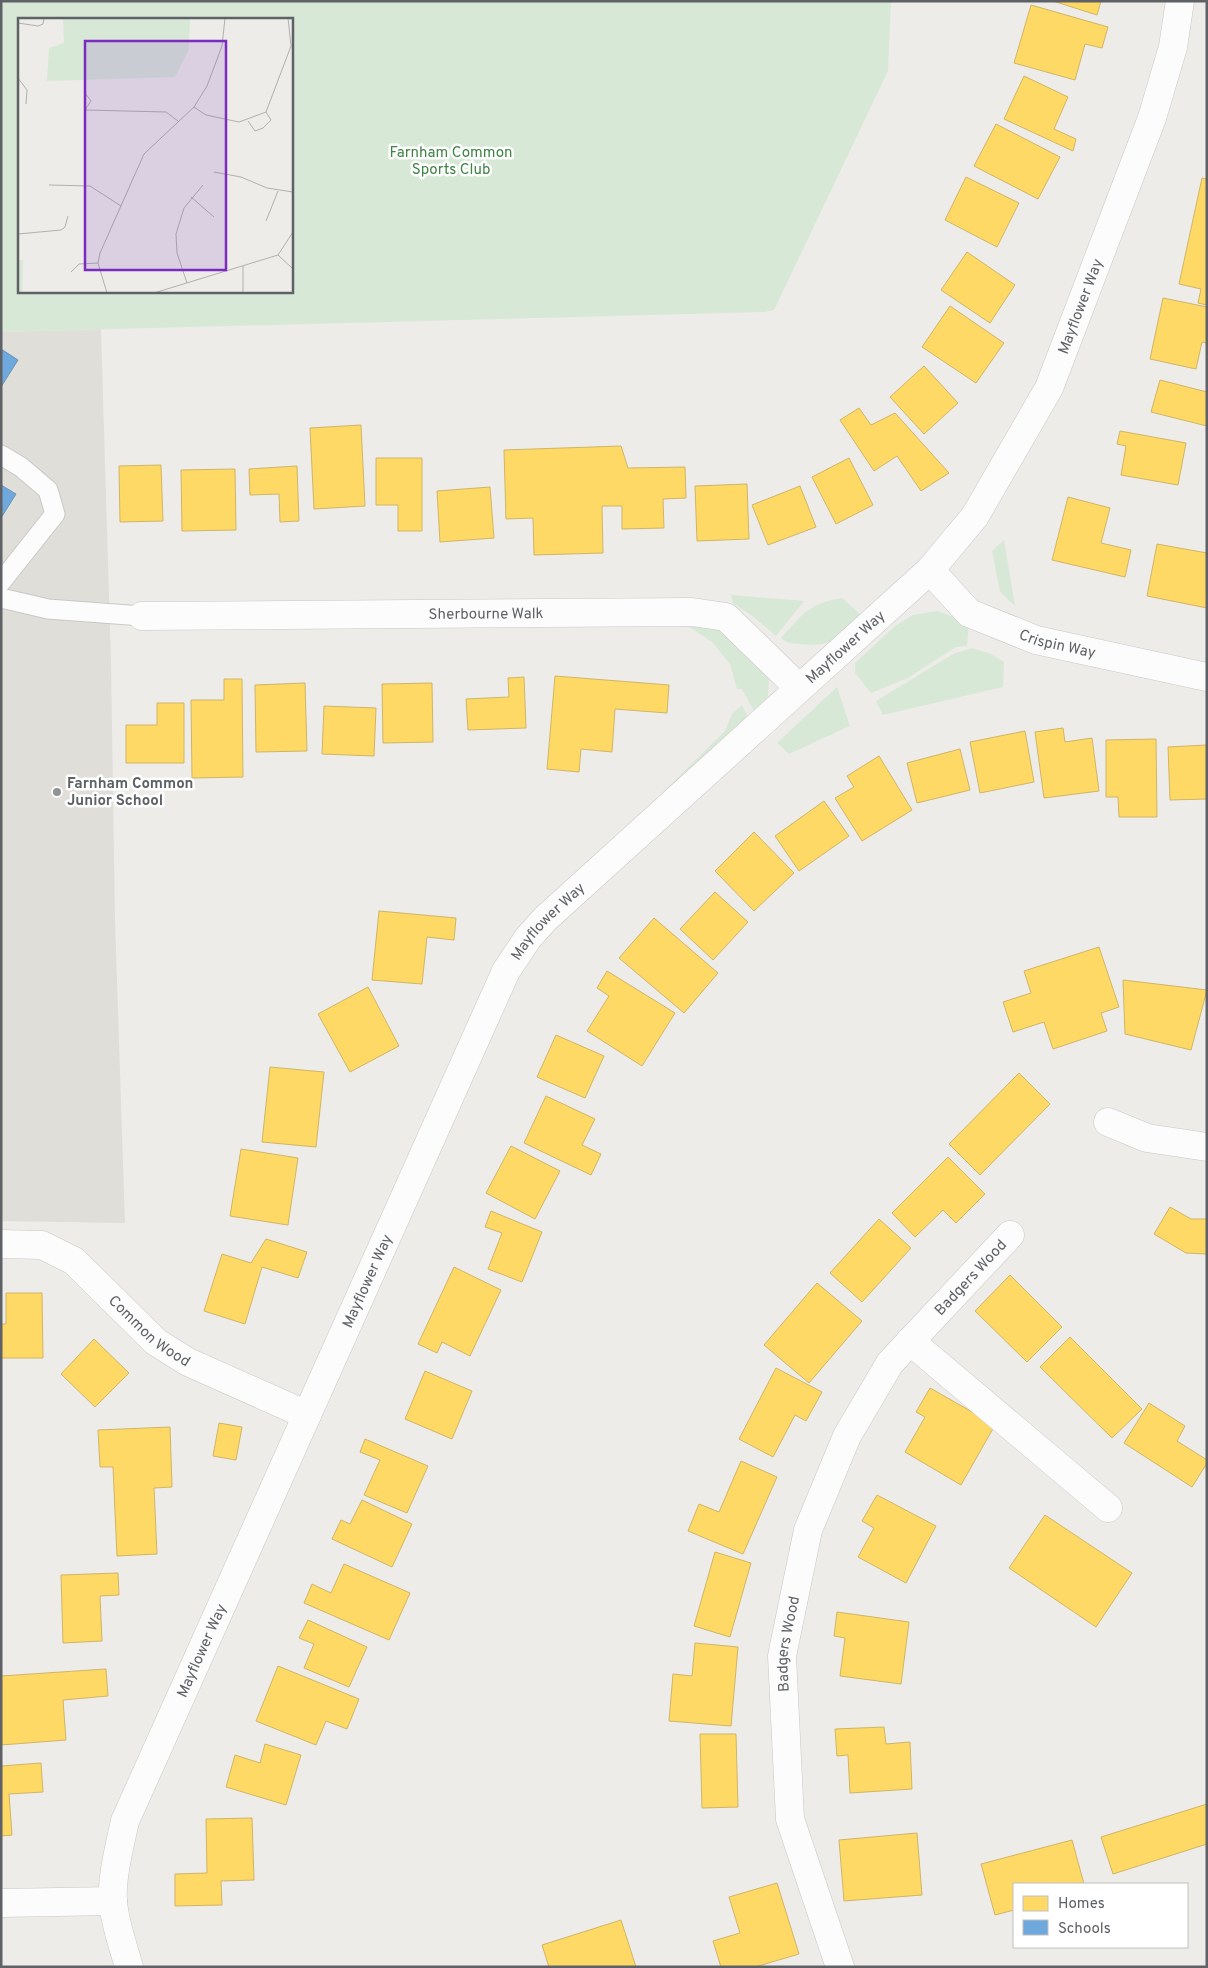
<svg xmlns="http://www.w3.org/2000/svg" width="1208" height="1968" font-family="Overpass,sans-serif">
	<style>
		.education { fill: #e0ded9 }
		.green { fill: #d8e8d6; fill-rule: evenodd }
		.homes { fill: #ffd966; stroke: #cfb566 }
		.schools { fill: #6fa8dc; stroke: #6a93b8 }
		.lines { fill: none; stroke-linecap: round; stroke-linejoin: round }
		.lane-casing { stroke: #c8c8c8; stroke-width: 21 }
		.street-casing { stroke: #c8c8c8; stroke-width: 29 }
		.lane { stroke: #fcfcfc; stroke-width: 19 }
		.street { stroke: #fcfcfc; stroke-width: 28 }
		.poi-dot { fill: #909293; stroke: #fff; stroke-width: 2 }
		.labels { text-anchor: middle; stroke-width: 5; stroke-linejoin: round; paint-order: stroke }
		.park-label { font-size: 15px; fill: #3f8444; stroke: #fff }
		.street-label { font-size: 15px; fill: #5e6165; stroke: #fff }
		.poi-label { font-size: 15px; font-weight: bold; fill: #5e6165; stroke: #fff; text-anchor: start }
		.inset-road { fill: none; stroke: #b0b0b0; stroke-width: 1 }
		.view { fill: #7b2cbf; fill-opacity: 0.15; stroke: #7b2cbf; stroke-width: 2.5 }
		.inset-edge { fill: none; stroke: #5e6165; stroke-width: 2.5 }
	</style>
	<rect width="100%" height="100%" fill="#edece9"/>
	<!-- education -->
	<path class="education" d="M101,329L111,663L115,921L125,1223L1,1221V332Z"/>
	<!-- green -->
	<path class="green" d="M1,1H891L888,71L774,310L765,312L1,332ZM19,19H291V291H19Z
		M1004,540L1015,606L1000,592L992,551Z
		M731,595L804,601L776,636L755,618L733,603Z
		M842,598L862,616C841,637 831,648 800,644C792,643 787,644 781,638C802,615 809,603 842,598Z
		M937,611L969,622L967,646L956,647L908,678L871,693L855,673V663L895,626L913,615Z
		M710,622L760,658L769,678L768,696L755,713L742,689H737L730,664L712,642L691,628L670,624Z
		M972,648L991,654L1004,662L1003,687L883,715L876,701L953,654Z
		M837,687L850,726L789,754L777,743Z
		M742,705L750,721L654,808H647L725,731L732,714Z"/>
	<!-- homes -->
	<path class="homes" d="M1053,1H1101L1097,15Z
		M1031,5L1108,27L1102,48L1085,44L1075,80L1014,63Z
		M1024,76L1068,97L1054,129L1076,139L1073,151L1004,119Z
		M996,124L1060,157L1038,199L974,166Z
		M966,177L1019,203L997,247L945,220Z
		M1202,178L1207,179V305L1198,303L1201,289L1179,284Z
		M967,252L1015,285L990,323L941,290Z
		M1163,298L1207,307V343L1202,342L1196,369L1150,359Z
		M950,306L1004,343L976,383L922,347Z
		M924,366L958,403L924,434L890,397Z
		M1160,380L1207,392V426L1151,412Z
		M859,408L871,425L895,413L949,473L921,491L897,456L874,471L840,420Z
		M361,425L365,506L314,509L310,428Z
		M1120,431L1186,443L1178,485L1121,475L1126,446L1117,444Z
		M621,446L628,468L685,467L686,498L663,499L664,528L622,529V506H602L603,553L534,555L533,518L506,519L504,450Z
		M376,458H422V531H398V505H376Z
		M849,458L873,505L836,524L812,477Z
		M161,465L163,521L120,522L119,466Z
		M297,466L299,521L280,522L279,494L250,495L249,469Z
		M235,469L236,530L182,531L181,470Z
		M747,484L749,539L697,541L695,486Z
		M800,486L816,527L768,545L752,505Z
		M490,487L494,538L440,542L437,491Z
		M1068,497L1110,508L1101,543L1131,550L1125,577L1052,560Z
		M1157,544L1207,553V608L1147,596Z
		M555,676L669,685L667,713L615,709L612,752L581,749L579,772L547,769Z
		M524,677L526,728L468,730L466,699L509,697L508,678Z
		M224,679H242L243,777L192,778L191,700H224Z
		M305,683L307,751L256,752L255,685Z
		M432,683L433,742L383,743L382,684Z
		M157,703H184V763H126V725H157Z
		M324,706L376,708L374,756L322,754Z
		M1063,728L1065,742L1092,738L1099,791L1044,798L1035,732Z
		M1025,731L1034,782L980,793L970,742Z
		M1156,739L1157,817H1119L1118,797H1106V740Z
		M1207,745V799L1170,800L1168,747Z
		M960,749L970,790L917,803L907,763Z
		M879,756L912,810L862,841L835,798L854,787L847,776Z
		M824,801L849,836L799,871L775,836Z
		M754,832L794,873L754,911L715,871Z
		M715,892L748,922L713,960L680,929Z
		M379,911L456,918L454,940L427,937L422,984L372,980Z
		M654,918L718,973L684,1013L619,958Z
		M1099,947L1119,1007L1101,1013L1107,1031L1053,1049L1044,1022L1013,1032L1003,1002L1031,993L1024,971Z
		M607,971L675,1013L642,1066L587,1031L609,996L597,988Z
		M1123,980L1207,990L1191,1050L1125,1034Z
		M368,987L399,1046L350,1072L318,1014Z
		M556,1035L604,1056L585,1098L537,1077Z
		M270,1067L324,1072L316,1147L262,1142Z
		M1019,1073L1050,1104L980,1175L949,1144Z
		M546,1096L595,1119L582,1145L601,1154L591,1175L524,1143Z
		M511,1146L560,1171L535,1219L486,1193Z
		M241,1149L298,1158L288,1225L230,1216Z
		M948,1157L985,1194L956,1223L943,1210L915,1237L892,1213Z
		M1170,1207L1191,1219H1207V1254L1186,1253L1154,1234Z
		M491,1211L542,1232L522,1282L488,1269L502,1233L485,1227Z
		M879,1219L911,1248L862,1302L830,1273Z
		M266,1239L307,1252L298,1278L262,1267L245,1324L204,1311L222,1254L251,1263Z
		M454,1267L501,1290L470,1356L442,1342L437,1353L418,1344Z
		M1010,1275L1062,1327L1027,1362L975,1311Z
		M817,1283L862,1321L809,1383L764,1345Z
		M6,1293H42L43,1358H1V1324H6Z
		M1070,1337L1142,1409L1112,1438L1040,1367Z
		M94,1339L129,1373L95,1407L61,1374Z
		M776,1368L822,1392L806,1421L795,1415L773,1457L739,1439Z
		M425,1371L472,1391L452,1439L405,1419Z
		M930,1388L995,1425L961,1485L905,1452L925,1417L916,1412Z
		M1149,1403L1185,1426L1177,1441L1207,1460V1463L1192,1487L1124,1443Z
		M219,1423L242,1427L236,1460L213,1456Z
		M170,1427L172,1487L154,1488L157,1554L117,1556L113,1467H100L98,1430Z
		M365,1439L428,1466L407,1513L364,1495L380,1460L360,1452Z
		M741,1461L777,1477L743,1554L688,1531L699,1504L719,1512Z
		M877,1495L936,1526L906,1583L858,1557L874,1528L862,1521Z
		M362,1500L412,1524L392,1567L332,1539L341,1520L350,1524Z
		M1045,1515L1132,1573L1096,1627L1009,1568Z
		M715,1552L751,1563L730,1637L694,1626Z
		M344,1564L410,1593L389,1640L304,1603L312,1584L331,1593Z
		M118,1573L119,1595L100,1596L102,1641L63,1643L61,1575Z
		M837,1612L909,1622L901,1684L840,1676L845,1638L834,1636Z
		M308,1620L367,1647L349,1687L304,1668L314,1644L299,1638Z
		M695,1643L738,1647L731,1726L669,1721L673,1674L692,1676Z
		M278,1666L359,1699L347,1729L326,1721L316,1745L256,1721Z
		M106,1669L108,1696L63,1700L66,1740L1,1745V1676Z
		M884,1727L886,1744L910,1742L912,1789L850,1793L848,1755L837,1756L835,1729Z
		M700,1734H736L738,1807L702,1808Z
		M265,1744L301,1755L286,1805L226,1787L235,1755L260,1763Z
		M41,1763L43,1792L9,1794L12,1835L1,1836V1766Z
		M1207,1804V1844L1113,1874L1101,1837Z
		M252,1818L254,1880L221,1881L222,1905L175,1906V1874L207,1873L206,1819Z
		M917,1833L922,1895L844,1901L839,1840Z
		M1072,1840L1084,1884H1014V1910L995,1915L981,1864Z
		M777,1883L799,1954L755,1967H721L713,1941L740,1933L729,1897Z
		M621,1920L636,1967H549L542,1945Z"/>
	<!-- schools -->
	<path class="schools" d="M1,349L18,360L1,387Z
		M1,485L16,494L1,518Z"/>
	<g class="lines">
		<defs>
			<path id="lane" d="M1,455L21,467L48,490L55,514L1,582
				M1,598L48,609L142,616"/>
			<g id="street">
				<path id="s1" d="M930,570L969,613L1036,640L1207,677"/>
				<path id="s2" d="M142,616L692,612L726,617L799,688"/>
				<path d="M1108,1122L1147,1138L1207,1147"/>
				<path id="s3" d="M1,1244L42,1245L74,1261L156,1342L188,1362L307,1415"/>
				<path d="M910,1341L1108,1508"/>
				<path d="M1,1903L113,1901"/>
				<path id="s4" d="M129,1967C123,1946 115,1924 113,1902C111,1879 120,1844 125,1821L506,971L528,938L545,919L930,570L975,516L1049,388L1152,118L1173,47L1180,1"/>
				<path id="s5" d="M840,1967L790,1819L782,1656L808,1530L847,1436L890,1363L1010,1235"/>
			</g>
		</defs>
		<!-- lane casing -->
		<use href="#lane" class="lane-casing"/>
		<!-- street casing -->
		<use href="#street" class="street-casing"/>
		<!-- lane -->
		<use href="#lane" class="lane"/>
		<!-- street -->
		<use href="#street" class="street"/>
	</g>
	<!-- markers -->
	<circle class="poi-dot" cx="57" cy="792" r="5"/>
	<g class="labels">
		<!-- park labels -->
		<g class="park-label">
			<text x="451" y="157">Farnham Common<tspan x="451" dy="17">Sports Club</tspan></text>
		</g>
		<!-- street labels -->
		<g class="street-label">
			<text dy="5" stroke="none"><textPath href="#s4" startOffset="1971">Mayflower Way</textPath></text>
			<text dy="5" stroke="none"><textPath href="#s2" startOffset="344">Sherbourne Walk</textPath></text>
			<text dy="5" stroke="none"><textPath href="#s1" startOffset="152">Crispin Way</textPath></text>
			<text dy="5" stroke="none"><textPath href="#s4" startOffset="1551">Mayflower Way</textPath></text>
			<text dy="5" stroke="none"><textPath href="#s4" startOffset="1146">Mayflower Way</textPath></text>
			<text dy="5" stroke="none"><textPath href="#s5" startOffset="752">Badgers Wood</textPath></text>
			<text dy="5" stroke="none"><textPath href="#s4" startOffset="741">Mayflower Way</textPath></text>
			<text dy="5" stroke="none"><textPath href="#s3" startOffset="180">Common Wood</textPath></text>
			<text dy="5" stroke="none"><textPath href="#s5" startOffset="332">Badgers Wood</textPath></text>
			<text dy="5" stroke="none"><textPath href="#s4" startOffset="336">Mayflower Way</textPath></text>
		</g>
		<!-- poi labels -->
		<g class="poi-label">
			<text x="67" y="788">Farnham Common<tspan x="67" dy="17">Junior School</tspan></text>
		</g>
	</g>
	<!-- overview -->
	<g transform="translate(18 18)">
		<rect width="275" height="275" fill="#edece9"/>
		<path d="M45,0H172L171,31L157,59L29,63L31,30L46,25ZM0,242H5L4,275H0Z" fill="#d8e8d6"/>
		<path class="inset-road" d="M0,5L20,8L25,6L26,0M0,60L9,72L8,86M67,75L73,83L67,92L148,94L160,103M176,89L188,97L221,104L248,94L273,28L270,0M230,103L237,113L245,110L253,102L248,94M196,154L223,159L249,170L275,174M31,167L72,168L103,188M173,179L196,199M248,203L260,173M0,216L43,212L47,209L50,198M260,237L275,251M225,248V275M53,254L61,246L80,245M169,265L159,235L158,216L166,190L185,167M89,275L80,245L82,235L126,136L176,89L189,68L204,28L207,0M136,275L260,237L275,214"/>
		<path class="view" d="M67,23H208V252H67Z"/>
		<rect width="275" height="275" class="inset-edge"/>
	</g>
	<!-- border -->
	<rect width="1208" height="1968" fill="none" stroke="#5e6165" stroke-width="5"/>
	<!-- legend -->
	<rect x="1013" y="1883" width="175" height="65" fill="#ffffff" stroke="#bfc0c1"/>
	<rect x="1023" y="1896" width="25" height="15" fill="#ffd966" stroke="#bfc0c1"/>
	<text x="1058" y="1908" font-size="15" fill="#5e6165">Homes</text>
	<rect x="1023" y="1920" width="25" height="15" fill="#6fa8dc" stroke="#bfc0c1"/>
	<text x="1058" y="1933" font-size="15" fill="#5e6165">Schools</text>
</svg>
